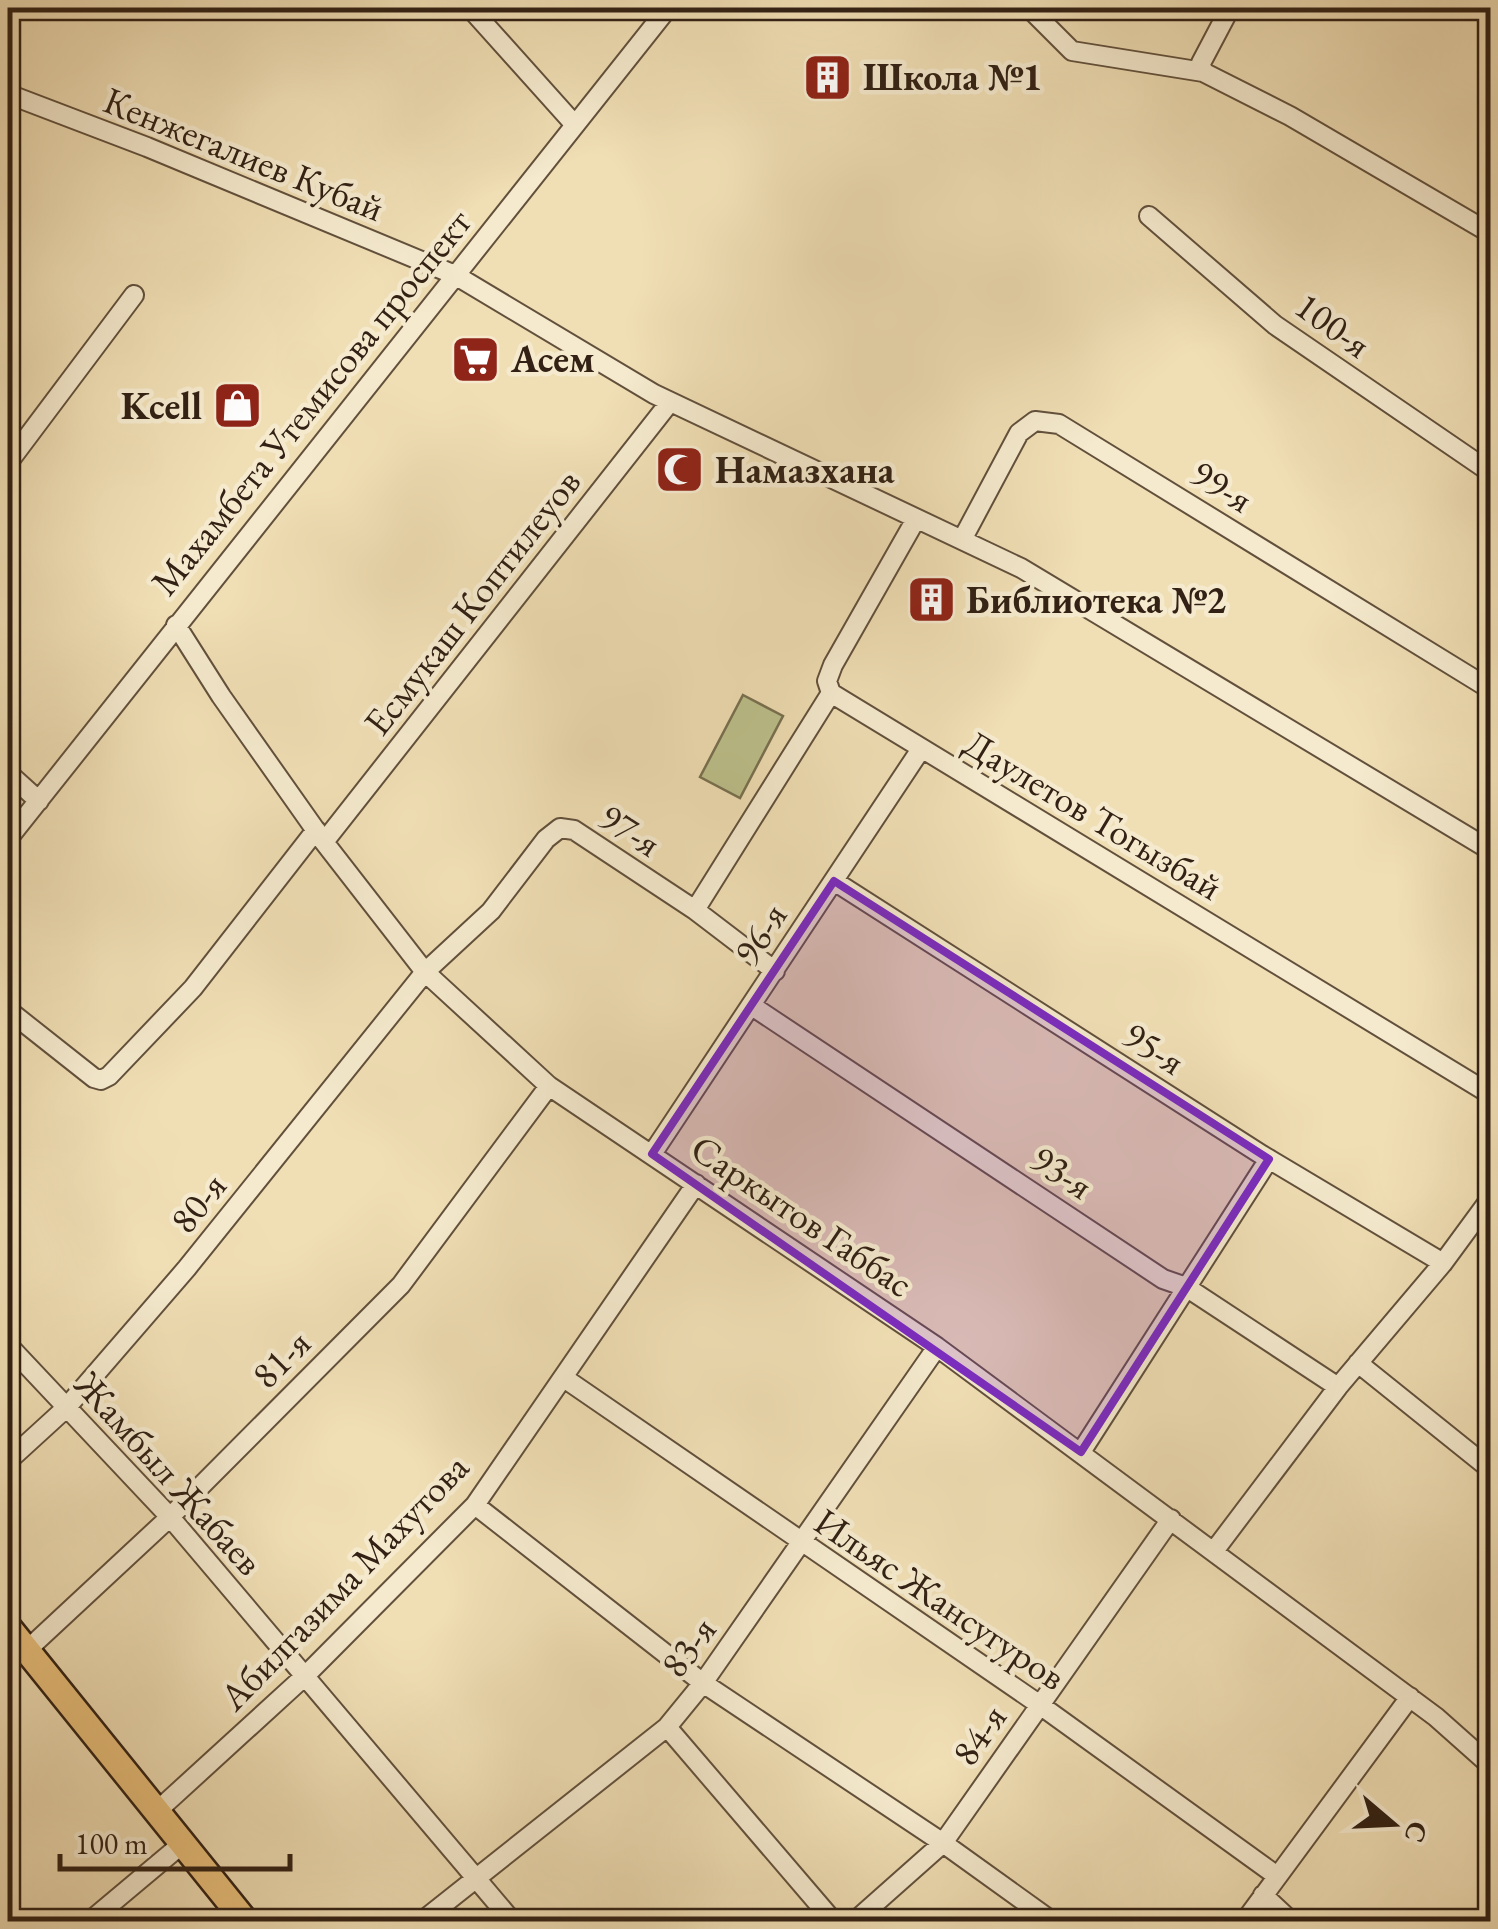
<svg xmlns="http://www.w3.org/2000/svg" width="1498" height="1929" font-family="'EB Garamond',serif">
	<style>
		.green { fill: #bcc08b; stroke: #777050; stroke-width: 2.5 }
		.lines { fill: none; stroke-linecap: round; stroke-linejoin: round }
		.minor-casing { stroke: #62503c; stroke-width: 22 }
		.highway-casing { stroke: #322114; stroke-width: 30 }
		.minor { stroke: #f5eace; stroke-width: 18 }
		.highway { stroke: #e8bf7a; stroke-width: 25 }
		.marked { fill: #7b2cbf; fill-opacity: 0.2; stroke: #7b2cbf; stroke-width: 8; stroke-linejoin: round }
		.labels { text-anchor: middle; stroke-width: 9; stroke-linejoin: round; paint-order: stroke }
		.poi-label { font-size: 38px; font-weight: bold; fill: #322114; stroke: #f5eace; text-anchor: start }
		.street-label { font-size: 38px; fill: #322114; stroke: #f5eace }
	</style>
	<rect width="100%" height="100%" fill="#f0deb4"/>
	<filter id="stains"><feTurbulence type="fractalNoise" baseFrequency=".002" numOctaves="4"/><feColorMatrix values="0 0 0 0 .2 0 0 0 0 .09 0 0 0 0 .02 0 0 0 .5 -.17"/></filter>
	<radialGradient id="worn" r=".72"><stop offset=".6" stop-color="#630" stop-opacity="0"/><stop offset="1" stop-color="#630" stop-opacity=".3"/></radialGradient>
	<!-- green -->
	<path class="green" d="M743,695L783,716L740,798L700,777Z"/>
	<g class="lines">
		<defs>
			<path id="minor" d="M470,8L575,125
				M1029,8L1072,51L1203,72L1290,116L1490,233
				M1203,72L1201,63L1230,8
				M8,94L147,147L455,275L654,394L1021,568L1490,850
				M1149,216L1275,325L1490,472
				M8,463L134,295
				M916,519L833,665L827,681L831,693L1490,1094
				M963,538L1019,433L1035,421L1059,424L1490,689
				M176,625L221,696L324,842L425,972L549,1086L937,1347L1436,1717L1490,1765
				M8,773L39,801
				M8,839L668,8
				M324,842L670,402
				M834,881L1262,1155L1443,1263
				M695,910L831,693
				M752,1006L1163,1279L1186,1287L1338,1387
				M8,1010L94,1078L101,1080L109,1076L193,988L316,830
				M652,1154L921,749
				M8,1345L170,1517L513,1922
				M1358,1363L1490,1469
				M564,1378L1040,1705L1277,1876
				M1081,1452L1269,1159
				M8,1461L66,1408L187,1268L425,972L491,911L546,839L560,828L574,830L695,910L775,971
				M475,1505L703,1683L943,1843L1053,1922
				M1214,1551L1338,1387L1443,1263L1490,1199
				M27,1650L170,1517L401,1285L549,1086
				M667,1727L834,1922
				M156,1812L306,1675L475,1505L696,1184
				M1263,1895L1292,1922
				M89,1922L182,1844
				M421,1922L667,1727L703,1683L937,1347
				M854,1922L943,1843L1171,1519
				M1244,1922L1410,1697"/>
			<path id="highway" d="M8,1627L246,1922"/>
		</defs>
		<!-- minor casing -->
		<use href="#minor" class="minor-casing"/>
		<!-- highway casing -->
		<use href="#highway" class="highway-casing"/>
		<!-- minor -->
		<use href="#minor" class="minor"/>
		<!-- highway -->
		<use href="#highway" class="highway"/>
	</g>
	<!-- marked area -->
	<path class="marked" d="M834,881L1269,1159L1081,1452L652,1154Z"/>
	<!-- icons -->
	<defs>
		<symbol id="building-square" viewBox="-11 -11 22 22"><rect x="-9" y="-9" width="18" height="18" rx="4" fill="#8f2418" stroke="#f5eace"/><path d="M-4-6H4V6H1V3H-1V6H-4ZM-2.5-4.3h1.7v1.8h-1.7ZM.8-4.3h1.7v1.8H.8ZM-2.5-1h1.7V.8h-1.7ZM.8-1h1.7V.8H.8Z" fill="#fff"/></symbol>
		<symbol id="supermarket-square" viewBox="-11 -11 22 22"><rect x="-9" y="-9" width="18" height="18" rx="4" fill="#8f2418" stroke="#f5eace"/><path d="M-6-5.5h2.5l.6 2H6L4.5 2H-2.5L-4.4-4H-6ZM-1.5 3.2a1.3 1.3 0 1 0 .1 0ZM3 3.2a1.3 1.3 0 1 0 .1 0Z" fill="#fff"/></symbol>
		<symbol id="shop-square" viewBox="-11 -11 22 22"><rect x="-9" y="-9" width="18" height="18" rx="4" fill="#8f2418" stroke="#f5eace"/><path d="M-5-2.5h2.3a2.7 3.5 0 0 1 5.4 0H5L5.5 6h-11ZM-1.5-2.5h3a1.5 2.3 0 0 0-3 0Z" fill="#fff"/></symbol>
		<symbol id="mosque-square" viewBox="-11 -11 22 22"><rect x="-9" y="-9" width="18" height="18" rx="4" fill="#8f2418" stroke="#f5eace"/><path d="M3.5-4.9A6 6 0 1 0 3.5 4.9A5 5 0 1 1 3.5-4.9Z" fill="#fff"/></symbol>
	</defs>
	<g fill-rule="evenodd">
		<use href="#building-square" x="800" y="50" width="55" height="55"/>
		<use href="#supermarket-square" x="448" y="332" width="55" height="55"/>
		<use href="#shop-square" x="210" y="378" width="55" height="55"/>
		<use href="#mosque-square" x="652" y="442" width="55" height="55"/>
		<use href="#building-square" x="904" y="572" width="55" height="55"/>
	</g>
	<g class="labels">
		<!-- poi labels -->
		<g class="poi-label">
			<text x="863" y="90">Школа №1</text>
			<text x="511" y="372">Асем</text>
			<text x="202" y="419" text-anchor="end">Kcell</text>
			<text x="715" y="483">Намазхана</text>
			<text x="966" y="613">Библиотека №2</text>
		</g>
		<!-- street labels -->
		<g class="street-label">
			<text transform="translate(244 154) rotate(22)" y="13">Кенжегалиев Кубай</text>
			<text transform="translate(1333 325) rotate(36)" y="13">100-я</text>
			<text transform="translate(311 402) rotate(-51)" y="13">Махамбета Утемисова проспект</text>
			<text transform="translate(1222 486) rotate(32)" y="13">99-я</text>
			<text transform="translate(472 602) rotate(-52)" y="13">Есмукаш Коптилеуов</text>
			<text transform="translate(1093 815) rotate(31)" y="13">Даулетов Тогызбай</text>
			<text transform="translate(630 830) rotate(33)" y="13">97-я</text>
			<text transform="translate(760 934) rotate(-57)" y="13">96-я</text>
			<text transform="translate(1154 1048) rotate(33)" y="13">95-я</text>
			<text transform="translate(1062 1172) rotate(34)" y="13">93-я</text>
			<text transform="translate(198 1203) rotate(-51)" y="13">80-я</text>
			<text transform="translate(802 1216) rotate(34)" y="13">Саркытов Габбас</text>
			<text transform="translate(281 1359) rotate(-45)" y="13">81-я</text>
			<text transform="translate(169 1473) rotate(48)" y="13">Жамбыл Жабаев</text>
			<text transform="translate(344 1582) rotate(-46)" y="13">Абилгазима Махутова</text>
			<text transform="translate(940 1599) rotate(34)" y="13">Ильяс Жансугуров</text>
			<text transform="translate(688 1647) rotate(-53)" y="13">83-я</text>
			<text transform="translate(979 1735) rotate(-55)" y="13">84-я</text>
		</g>
	</g>
	<!-- margin -->
	<rect width="1498" height="1929" fill="none" stroke="#f0deb4" stroke-width="40"/>
	<rect x="10" y="10" width="1478" height="1909" fill="none" stroke="#322114" stroke-width="5"/>
	<rect x="20" y="20" width="1458" height="1889" fill="none" stroke="#322114" stroke-width="2.5"/>
	<!-- north arrow -->
	<g transform="translate(1393 1824) rotate(109)" stroke="#f5eace" stroke-width="8" paint-order="stroke">
	<path d="M0-8L18 38L0 25L-18 38Z" fill="#322114"/>
	<text y="-15" font-size="28" font-weight="bold" text-anchor="middle" fill="#322114">С</text>
	</g>
	<!-- scale -->
	<path d="M60 1854v15h230v-15" fill="none" stroke="#322114" stroke-width="5"/>
	<text x="75" y="1854" font-size="30" fill="#322114" stroke="#f5eace" stroke-width="8" paint-order="stroke">100 m</text>
	<rect width="100%" height="100%" filter="url(#stains)"/>
	<rect width="100%" height="100%" fill="url(#worn)"/>
</svg>
